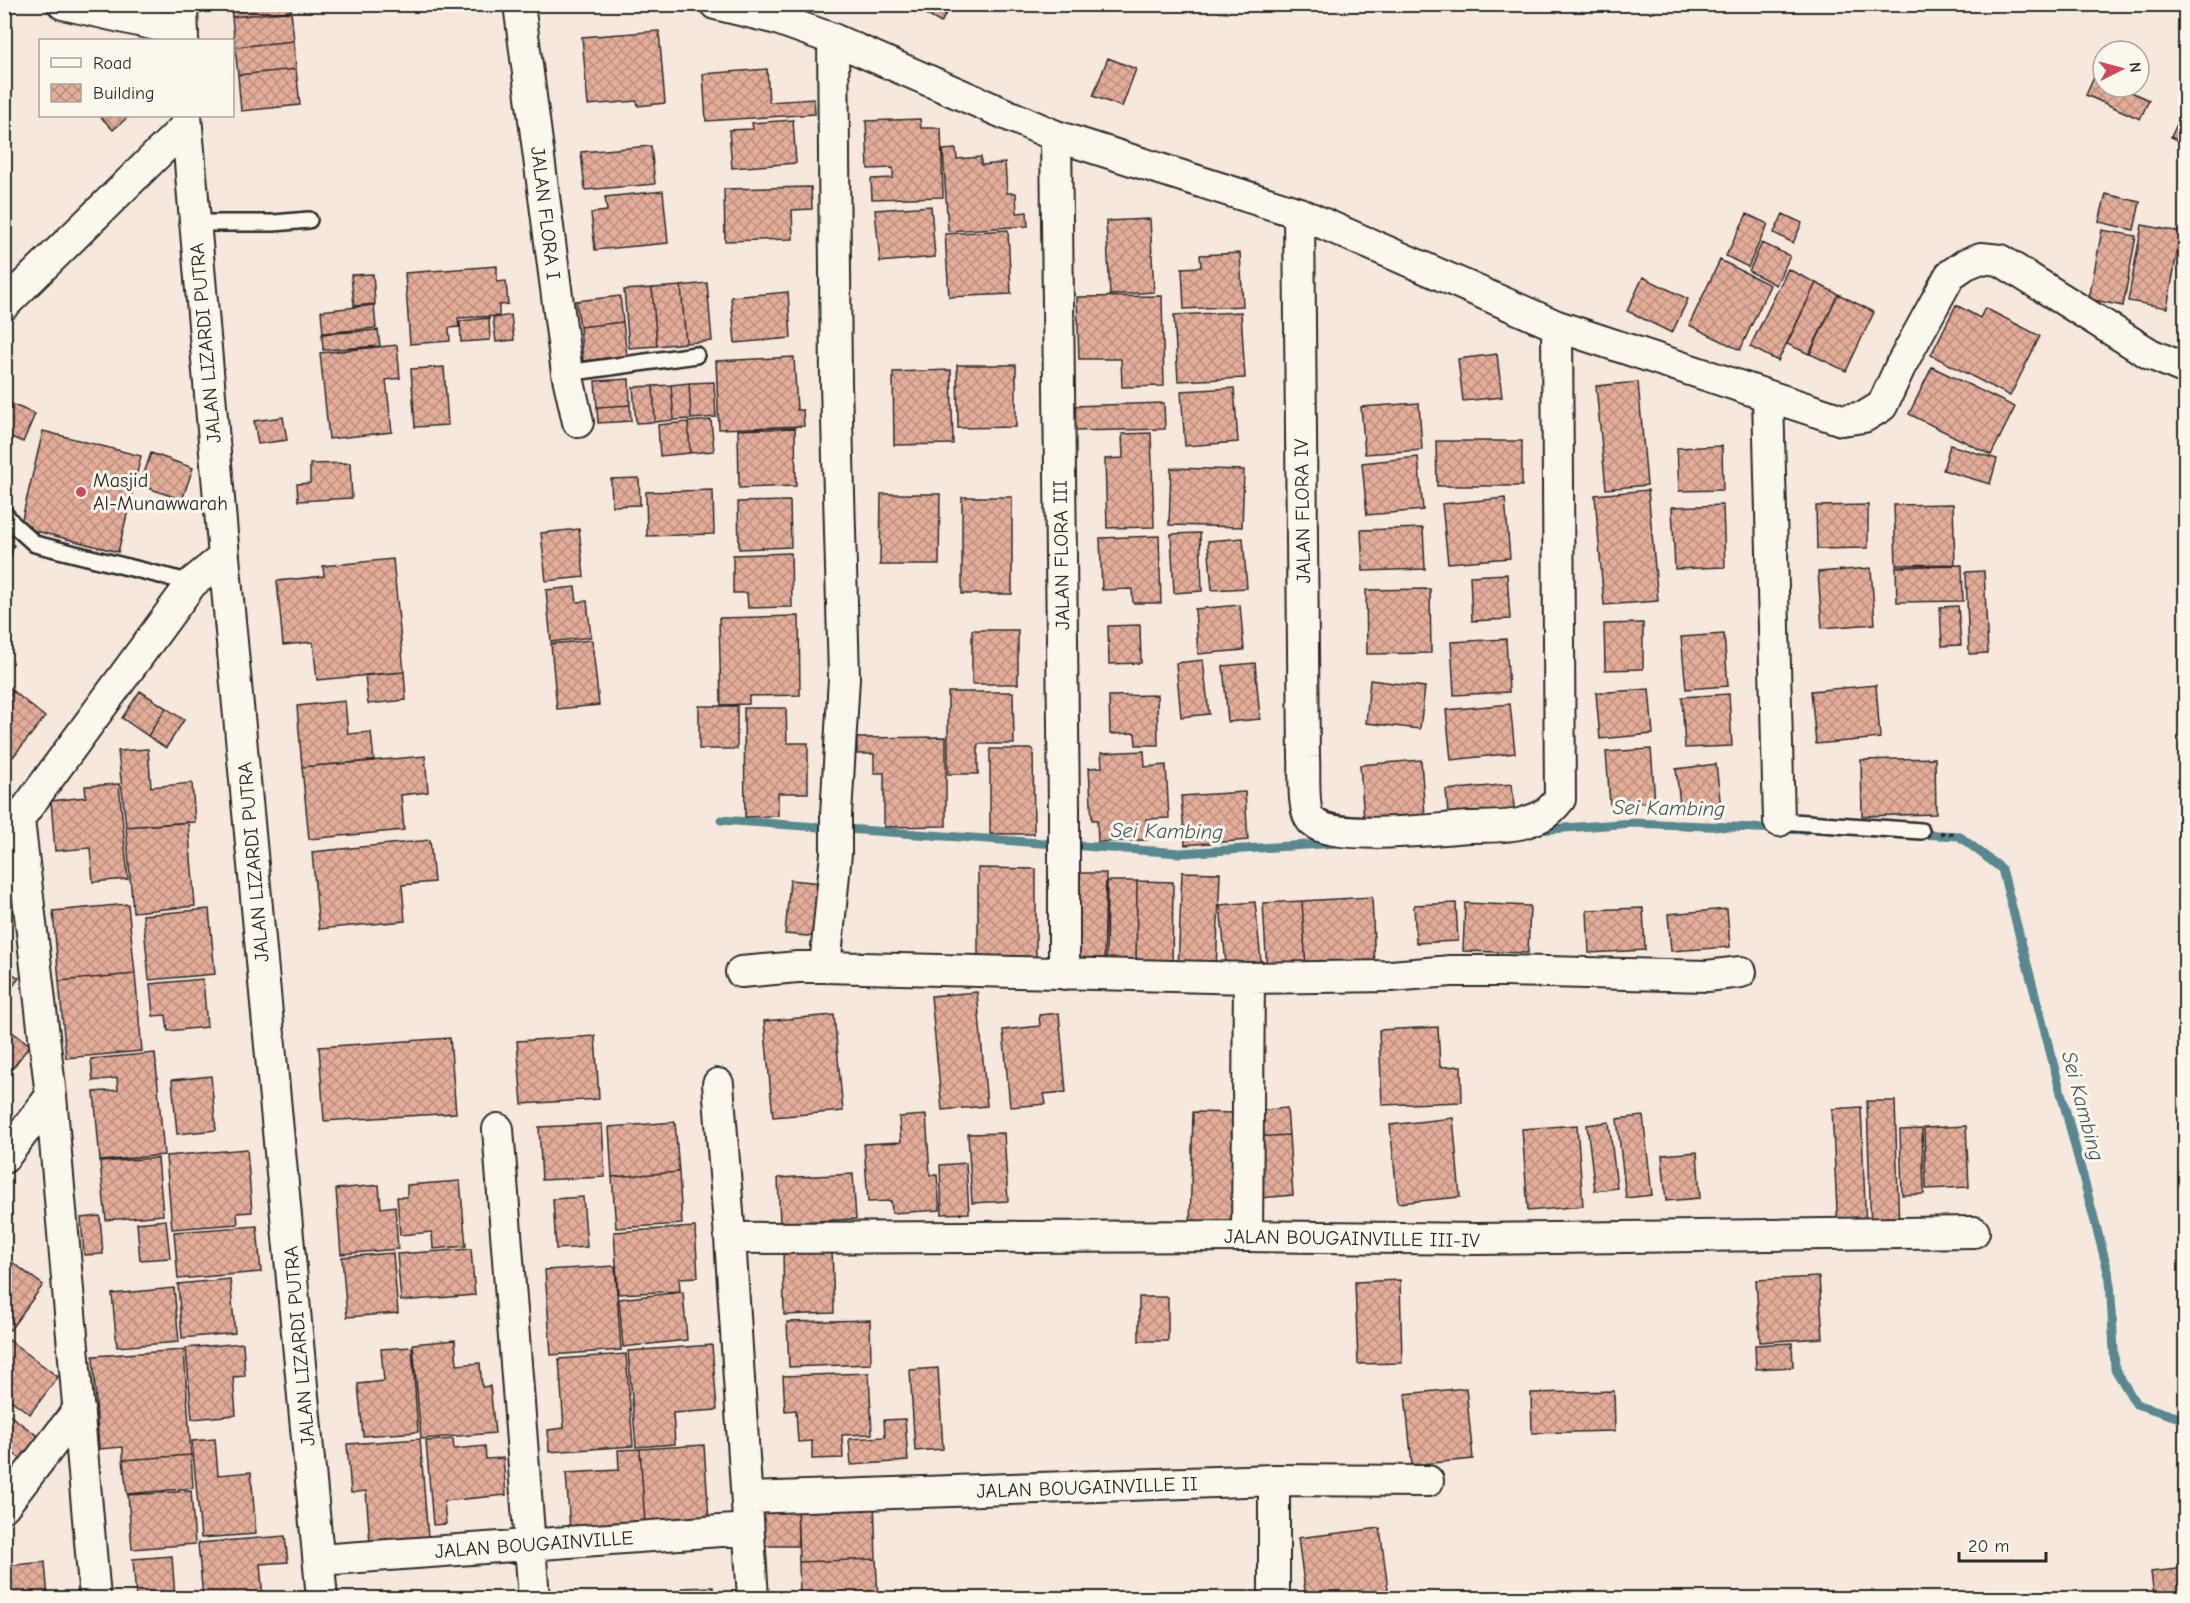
<svg xmlns="http://www.w3.org/2000/svg" width="2190" height="1603" font-family="'Comic Neue',sans-serif">
	<style>
		.lines { fill: none; stroke-linecap: round; stroke-linejoin: round }
		.stream { stroke: #598990; stroke-width: 9 }
		.building { fill: url(#building-cross-hatch); stroke: #2b2b2b; stroke-width: 1.5 }
		.service-casing { stroke: #2b2b2b; stroke-width: 20 }
		.minor-casing { stroke: #2b2b2b; stroke-width: 34 }
		.path { stroke: #2b2b2b; stroke-width: 4; stroke-dasharray: 4.5 4.5; stroke-linecap: butt }
		.service { stroke: #fbf7ec; stroke-width: 15 }
		.minor { stroke: #fbf7ec; stroke-width: 30 }
		.poi-dot { fill: #d1495b; stroke: #fbf7ec; stroke-width: 2 }
		.labels { text-anchor: middle; stroke-width: 6; stroke-linejoin: round; paint-order: stroke }
		.street-label { font-size: 20px; fill: #2b2b2b; stroke: #fbf7ec }
		.poi-label { font-size: 20px; fill: #2b2b2b; stroke: #fbf7ec; text-anchor: start }
		.water-label { font-size: 21px; font-style: italic; fill: #425a5e; stroke: #fbf7ec }
	</style>
	<defs>
		<pattern id="building-cross-hatch" width="8" height="8" patternUnits="userSpaceOnUse" patternTransform="scale(1.5)"><rect width="8" height="8" fill="#e4ad9a"/><path d="M0 0l8 8M0 8l8-8" fill="none" stroke="#b98d7e"/></pattern>
	</defs>
	<rect width="100%" height="100%" fill="#f6e8dc"/>
	<filter id="ink" filterUnits="userSpaceOnUse"><feTurbulence type="fractalNoise" baseFrequency=".0167" numOctaves="2"/><feDisplacementMap in="SourceGraphic" scale="12" xChannelSelector="R" yChannelSelector="G"/><feConvolveMatrix kernelMatrix="1 2 1 2 8 2 1 2 1" color-interpolation-filters="sRGB"/></filter>
	<g filter="url(#ink)">
		<g class="lines">
			<!-- stream -->
			<path class="stream" d="M721,820L1181,853L1338,843
				M1537,830L1633,823L1805,830
				M1918,834L1959,836L2002,869L2110,1279L2115,1369L2136,1404L2186,1420"/>
		</g>
		<!-- building -->
		<path class="building" d="M231,4H290L291,11L232,17Z
			M908,4H951L941,23Z
			M291,11L294,41L235,47L232,17Z
			M659,31L665,103L638,106L637,101L588,105L582,37Z
			M294,41L296,69L238,75L235,47Z
			M1108,58L1136,69L1122,107L1093,96Z
			M296,69L300,105L241,111L238,75Z
			M767,69L769,102L814,99L815,114L706,121L703,74Z
			M2095,75L2103,79V87H2120L2149,100L2140,119L2086,95Z
			M100,116H126L128,117L113,130Z
			M2181,116L2186,117V144L2171,137Z
			M920,119L921,128H941L943,197L872,199L871,179L893,178V168L868,169L866,121Z
			M793,120L796,163L732,168L729,130L753,129L752,123Z
			M651,146L655,184L585,190L581,152Z
			M956,149L957,159L981,157V165L1005,163L1007,193H1016L1017,213L1027,212L1028,226L948,231L943,150Z
			M811,187L812,209L792,210L793,239L725,241L724,189Z
			M663,191L668,243L595,250L591,213L607,211L605,197Z
			M2106,194L2140,202L2134,230L2099,222Z
			M931,206L935,257L880,262L875,210Z
			M1747,214L1768,224L1748,267L1726,256Z
			M1783,214L1802,223L1793,243L1774,233Z
			M1150,219L1154,292L1110,295L1106,221Z
			M2142,225L2181,232L2167,308L2128,301Z
			M1008,230L1011,294L949,297L945,234Z
			M2102,230L2136,236L2123,306L2089,299Z
			M1762,243L1790,256L1776,285L1749,271Z
			M1240,253L1243,306L1184,309L1182,268L1201,267L1200,255Z
			M1720,260L1770,285L1740,350L1689,325Z
			M497,266V282L506,281L508,304L499,305V316L458,318L459,327L449,328L450,341L410,344L405,273Z
			M1788,269L1816,283L1778,361L1750,347Z
			M373,274L375,304L354,306L351,275Z
			M1643,277L1688,299L1672,333L1627,311Z
			M707,283L712,341L686,343L681,286Z
			M1816,283L1838,294L1809,354L1787,344Z
			M681,286L686,343L657,346L652,288Z
			M652,288L657,346L629,348L624,290Z
			M788,292L791,338L735,343L731,297Z
			M1838,294L1874,312L1846,371L1810,354Z
			M620,296L623,322L580,327L576,301Z
			M1162,296L1164,386L1122,387L1121,359H1079L1077,297Z
			M374,305L376,328L323,333L321,311Z
			M1956,305L1980,318L1985,308L2040,336L2010,396L1931,355Z
			M1241,312L1245,378L1178,381L1174,315Z
			M511,315L514,340L496,342L493,318Z
			M489,318L490,340L461,342L460,321Z
			M623,322L627,356L583,361L580,327Z
			M378,330L380,346L323,350L322,334Z
			M397,345L400,378L386,380L392,432L329,439L320,353Z
			M1497,354L1502,397L1463,401L1458,359Z
			M794,357L797,410H803L804,426L719,429L716,361Z
			M957,365H1016V427L958,428Z
			M444,367L448,425L415,427L411,369Z
			M1932,367L2015,407L1991,455L1909,414Z
			M951,370L953,444L894,445L893,372Z
			M629,379L630,405L597,407L595,381Z
			M714,382L716,417L691,419L689,383Z
			M1638,382L1647,485L1606,489L1596,386Z
			M689,383L691,419L674,420L671,385Z
			M671,385L674,420L655,422L653,386Z
			M653,386L655,422L636,423L633,387Z
			M1234,388L1238,442L1185,446L1181,391Z
			M4,401L35,414L23,442L4,434Z
			M1164,403L1165,429L1073,431L1072,406Z
			M1419,403L1422,450L1365,454L1361,407Z
			M630,405L631,421L598,423L597,407Z
			M283,417L287,440L258,444L254,421Z
			M711,420L714,451L690,453L688,422Z
			M688,422L690,453L660,456L658,425Z
			M795,428L796,486L739,488L738,430Z
			M43,431L141,456L118,552L20,527Z
			M1151,433L1154,527L1107,528L1105,459L1123,458L1122,434Z
			M1436,441H1522V486H1437Z
			M1950,445L1997,459L1990,484L1943,470Z
			M1722,446L1723,490L1679,491L1677,448Z
			M151,453L193,468L182,500L140,485Z
			M1418,457L1423,510L1367,515L1362,463Z
			M350,463L352,498L298,501L297,484L310,483V464Z
			M1171,468L1244,470L1242,527L1169,525Z
			M639,478L640,505L612,506L611,479Z
			M713,490L714,534L647,536L646,492Z
			M1648,490L1658,601L1604,605L1595,495Z
			M881,494H940L939,565H880Z
			M962,497H1012V594H962Z
			M1505,498L1510,558L1448,563L1442,504Z
			M790,501L791,547L739,549L738,502Z
			M1953,504L1955,564L1896,565L1894,505Z
			M1723,505L1725,567L1675,569L1672,507Z
			M1868,505V548L1817,549L1816,506Z
			M1423,528L1425,569L1363,571L1361,530Z
			M579,529L584,577L546,581L541,533Z
			M1200,533L1202,591L1174,593L1171,534Z
			M1159,536L1161,603H1133L1132,589L1102,590L1100,538Z
			M1243,538L1247,588L1212,590L1208,541Z
			M4,543L14,545L7,568H4Z
			M791,553L792,607L748,608L747,593H733V555Z
			M393,559L404,672L317,680L313,642L283,645L277,581L324,576L323,566Z
			M1962,565L1963,601L1897,602L1896,567Z
			M1871,568L1875,624L1822,628L1818,572Z
			M1984,571L1988,653L1969,654L1966,572Z
			M1507,574L1510,619L1472,621L1470,576Z
			M575,587L577,602L587,601L591,637L551,642L546,590Z
			M1430,589L1431,653L1367,654L1366,590Z
			M1240,605L1244,650L1198,654L1195,609Z
			M1958,606L1961,645L1942,646L1940,607Z
			M799,616L800,695L749,696V704L721,705L719,618Z
			M1643,623V669L1605,670L1604,624Z
			M1140,625L1141,663L1109,664L1108,626Z
			M972,630H1018V684H972Z
			M1724,634L1728,686L1686,689L1681,637Z
			M1506,639L1509,692L1454,695L1451,642Z
			M592,640L599,705L557,709L551,644Z
			M1203,660L1209,714L1181,717L1176,663Z
			M1255,663L1260,719L1228,722L1223,666Z
			M404,672L406,700L368,704L365,675Z
			M1370,680L1425,687L1420,729L1366,723Z
			M4,684L13,691L4,702Z
			M1876,685L1880,738L1816,744L1811,691Z
			M1649,689L1653,734L1600,739L1596,693Z
			M13,691L45,717L13,757L4,750V702Z
			M140,691L166,708L148,736L122,718Z
			M948,692H1013L1014,744H978V774H948Z
			M1729,694L1732,746L1685,748L1682,697Z
			M1157,695L1158,745H1136L1135,733L1110,734L1109,696Z
			M345,701L348,734L371,732L374,761L302,767L297,706Z
			M1510,704L1515,753L1451,760L1446,710Z
			M699,706H737V749H699Z
			M166,708L184,720L166,748L148,736Z
			M744,708H786L787,743H808V793H778V816L745,817Z
			M946,737V826L884,827V773H874V754H857V738Z
			M148,749L151,787L192,783L195,822L126,827L118,751Z
			M990,749H1033L1034,834H990Z
			M1651,749L1655,802L1610,804L1606,752Z
			M1144,751L1145,767L1166,765L1169,818L1146,819L1147,840L1098,842L1097,820H1092L1089,768L1102,767L1101,753Z
			M425,756L428,792L401,795L404,830L309,839L302,767Z
			M1935,758L1936,814L1862,816L1861,760Z
			M1421,760L1425,816L1364,821L1360,765Z
			M1716,764L1721,809L1681,814L1676,769Z
			M119,784L128,879L93,882L90,848L55,851L51,801L86,797L85,786Z
			M1512,784L1515,819L1449,825L1446,790Z
			M1245,792L1248,840L1185,845L1181,796Z
			M188,822L195,906L133,912L126,827Z
			M430,840L434,882L402,885L405,921L319,929L312,852Z
			M978,868L1036,869V963L978,962Z
			M1182,872L1220,873L1216,971L1178,969Z
			M1074,873H1106L1104,965H1073Z
			M790,880L822,883L818,937L785,934Z
			M1107,881H1137L1136,969L1106,968Z
			M1137,881L1173,882L1172,969H1136Z
			M1372,897L1375,967L1306,970L1302,901Z
			M1302,901L1306,970L1267,972L1263,903Z
			M1255,902L1261,961L1226,964L1220,905Z
			M1456,903L1458,941L1416,943L1414,905Z
			M1465,903L1530,906L1528,953L1463,951Z
			M128,904L135,974L59,981L53,911Z
			M1643,908L1645,950L1589,953L1587,910Z
			M209,909L215,974L149,980L143,915Z
			M1727,909L1730,947L1671,951L1668,914Z
			M4,968L19,978L4,998Z
			M135,974L142,1051L66,1058L59,981Z
			M203,979L207,1027L168,1031L166,1015L153,1016L150,984Z
			M977,992L987,1106L942,1110L931,996Z
			M1059,1013L1066,1092L1044,1094L1046,1104L1010,1107L1003,1030L1040,1026L1039,1015Z
			M834,1015L843,1111L773,1117L764,1021Z
			M4,1026L30,1045L4,1080Z
			M1438,1027L1440,1067L1461,1066L1462,1102L1382,1105L1379,1030Z
			M595,1036L599,1099L522,1104L517,1041Z
			M450,1038L456,1113L324,1121L319,1047Z
			M155,1053L164,1155L100,1161L94,1092L118,1090L117,1078L93,1081L91,1059Z
			M211,1076L216,1130L177,1134L172,1080Z
			M1867,1101H1895L1899,1231L1871,1232Z
			M1861,1107L1866,1229L1838,1231L1832,1109Z
			M1287,1108L1289,1135L1255,1137L1254,1111Z
			M1193,1112L1236,1113L1232,1229L1190,1228Z
			M926,1115L930,1175H937L940,1210L892,1213L891,1201L868,1202L864,1144L901,1142L899,1117Z
			M1643,1116L1652,1195L1626,1198L1617,1119Z
			M1453,1118L1460,1197L1398,1203L1390,1125Z
			M675,1122L679,1172L612,1177L609,1127Z
			M1609,1122L1617,1188L1595,1191L1587,1125Z
			M602,1124L605,1177L542,1180L539,1127Z
			M1577,1125L1583,1206L1528,1211L1522,1129Z
			M1966,1126L1969,1187L1926,1189L1924,1128Z
			M1922,1129L1924,1194L1902,1195L1900,1130Z
			M1004,1133L1008,1201L972,1203L968,1134Z
			M1289,1135L1293,1195L1260,1198L1255,1137Z
			M247,1149L252,1212L237,1213L238,1224L172,1229L166,1156Z
			M1697,1152L1700,1198L1666,1201L1662,1155Z
			M158,1158L163,1215L106,1220L100,1162Z
			M966,1163L969,1213L942,1214L940,1165Z
			M679,1172L682,1224L616,1228L612,1177Z
			M853,1174L856,1219L780,1223L778,1178Z
			M460,1181L466,1246L433,1249L432,1232L400,1235L397,1197H407V1185Z
			M379,1185L381,1208L395,1206L398,1249L341,1254L336,1189Z
			M583,1197L587,1247L556,1249L553,1199Z
			M100,1216L103,1254L84,1255L81,1218Z
			M166,1220L170,1258L140,1260L137,1223Z
			M257,1226L261,1272L178,1279L174,1232Z
			M695,1227L698,1277L679,1278L680,1291L618,1294L614,1232Z
			M832,1247L834,1313L784,1315L783,1248Z
			M471,1249L475,1295L401,1301L397,1254Z
			M393,1253L398,1313L347,1317L342,1257Z
			M4,1256L43,1285L10,1330L4,1326Z
			M615,1266L621,1350L551,1355L545,1270Z
			M1819,1277L1823,1338L1760,1342L1756,1280Z
			M230,1279L235,1333L182,1338L178,1284Z
			M1400,1280L1402,1363L1358,1364L1355,1282Z
			M174,1288L179,1342L117,1347L112,1294Z
			M683,1292L687,1340L623,1347L619,1299Z
			M1139,1297H1168V1341H1139Z
			M870,1320L871,1364L789,1367L787,1322Z
			M9,1340L58,1377L30,1414L4,1395V1346Z
			M455,1340L457,1365L480,1363L482,1387L490,1386L495,1433L421,1439L413,1344Z
			M243,1343L245,1376L233,1377L236,1415L192,1419L186,1348Z
			M1792,1343L1793,1367L1756,1369L1755,1345Z
			M712,1345L717,1410L673,1413L675,1444L636,1447L628,1351Z
			M412,1347L418,1432L363,1436L358,1384L384,1381L381,1349Z
			M184,1350L191,1455L123,1460V1447L99,1449L93,1356Z
			M626,1354L633,1446L549,1452L548,1430L564,1428L559,1359Z
			M938,1368L943,1449L915,1451L910,1370Z
			M869,1373L872,1434L842,1435L843,1458L812,1459V1441L798,1442L796,1410L785,1411L783,1376Z
			M1466,1388L1473,1459L1412,1465L1405,1394Z
			M1614,1391L1615,1431L1532,1433L1531,1393Z
			M4,1411L43,1440L26,1463L5,1447L4,1448Z
			M905,1419L908,1461L851,1465L849,1439L885,1437L884,1420Z
			M215,1439L218,1475L251,1472L256,1534L201,1538L192,1441Z
			M420,1439L428,1538L370,1543L366,1491L351,1493L347,1444Z
			M453,1439L454,1449L485,1446L486,1459L503,1458L506,1495L444,1501L446,1524L433,1525L426,1441Z
			M704,1445L709,1520L645,1524L640,1449Z
			M640,1449L645,1524L570,1529L566,1473L619,1470L618,1450Z
			M191,1455L193,1488L127,1494L123,1460Z
			M191,1491L195,1544L132,1549L128,1495Z
			M874,1498L876,1559L799,1562L797,1501Z
			M797,1501L798,1546H764L762,1502Z
			M1380,1528L1389,1597L1372,1598H1306L1298,1538Z
			M285,1536L288,1562L260,1564L263,1598H203L198,1543Z
			M172,1556L175,1598H136L133,1559Z
			M876,1559L878,1598H800L799,1562Z
			M45,1562L48,1598H4V1566Z
			M2186,1568V1592L2154,1596L2151,1572Z
			M713,1587L714,1598H683L682,1588Z"/>
		<g class="lines">
			<defs>
				<path id="service" d="M194,223H274L309,220
					M567,373L696,355
					M4,513L13,524L35,544L192,583
					M1779,821L1921,831"/>
				<path id="minor" d="M63,4L183,31
					M182,4L183,40
					M519,4L567,373L578,422
					M715,4L777,19L833,39L1056,136L1299,213L1557,326L1842,420L1864,417L1882,406L1900,367L1950,275L1966,264L1981,258L2000,260L2150,354L2186,369
					M186,116L224,557L322,1598
					M1056,136L1064,809V974
					M1299,213L1304,757C1305,771 1302,810 1311,820C1328,842 1439,829 1468,827C1485,826 1506,828 1523,823C1542,817 1547,815 1560,799L1557,326
					M4,305L186,126
					M1768,397L1779,821
					M19,820L51,1096L95,1598
					M7,835L192,583L224,557
					M825,967L836,853V815L844,678L836,383L833,39
					M741,972L798,967H825L1249,978L1391,976L1451,971H1504L1707,976L1741,972
					M718,1084L730,1238L753,1598
					M498,1129L534,1598
					M4,1158L51,1096
					M1247,1236L1249,978
					M730,1238L1247,1236L1477,1239L1974,1232
					M1274,1480V1598
					M747,1498L1274,1480L1428,1481
					M4,1506L79,1409
					M319,1560L748,1529"/>
			</defs>
			<!-- service casing -->
			<use href="#service" class="service-casing"/>
			<!-- minor casing -->
			<use href="#minor" class="minor-casing"/>
			<!-- path -->
			<path class="path" d="M1940,833L1958,834"/>
			<!-- service -->
			<use href="#service" class="service"/>
			<!-- minor -->
			<use href="#minor" class="minor"/>
		</g>
	</g>
	<!-- markers -->
	<circle class="poi-dot" cx="81" cy="492" r="6"/>
	<g class="labels">
		<!-- street labels -->
		<g class="street-label">
			<text transform="translate(546 213) rotate(83)" y="7">JALAN FLORA I</text>
			<text transform="translate(205 343) rotate(-95)" y="7">JALAN LIZARDI PUTRA</text>
			<text transform="translate(1302 511) rotate(-91)" y="7">JALAN FLORA IV</text>
			<text transform="translate(1061 555) rotate(-91)" y="7">JALAN FLORA III</text>
			<text transform="translate(253 862) rotate(-95)" y="7">JALAN LIZARDI PUTRA</text>
			<text transform="translate(1352 1238) rotate(1)" y="7">JALAN BOUGAINVILLE III-IV</text>
			<text transform="translate(299 1346) rotate(-95)" y="7">JALAN LIZARDI PUTRA</text>
			<text transform="translate(1087 1487) rotate(-2)" y="7">JALAN BOUGAINVILLE II</text>
			<text transform="translate(534 1544) rotate(-4)" y="7">JALAN BOUGAINVILLE</text>
		</g>
		<!-- poi labels -->
		<g class="poi-label">
			<text x="93" y="487">Masjid<tspan x="93" dy="23">Al-Munawwarah</tspan></text>
		</g>
		<!-- water labels -->
		<g class="water-label">
			<text transform="translate(1669 808) rotate(1)" y="7">Sei Kambing</text>
			<text transform="translate(1167 831) rotate(1)" y="7">Sei Kambing</text>
			<text transform="translate(2083 1106) rotate(75)" y="7">Sei Kambing</text>
		</g>
	</g>
	<!-- margin -->
	<rect width="2190" height="1603" fill="none" stroke="#fbf7ec" stroke-width="24"/>
	<rect x="12" y="12" width="2166" height="1579" fill="none" stroke="#2b2b2b" stroke-width="2" filter="url(#ink)"/>
	<!-- legend -->
	<rect x="39" y="39" width="195" height="78" fill="#fbf7ec" stroke="#a8a59f" stroke-width="1.5"/>
	<rect x="51" y="58" width="30" height="9" fill="#fbf7ec" stroke="#a8a59f" stroke-width="1.5"/>
	<text x="93" y="69" font-size="18" fill="#2b2b2b">Road</text>
	<rect x="51" y="84" width="30" height="18" fill="url(#building-cross-hatch)" stroke="#a8a59f" stroke-width="1.5"/>
	<text x="93" y="99" font-size="18" fill="#2b2b2b">Building</text>
	<!-- north arrow -->
	<g transform="translate(2121 69) rotate(84)"><circle r="28" fill="#fbf7ec" stroke="#a8a59f" stroke-width="1.5"/>
	<path d="M0-4.5L10 22L0 15L-10 22Z" fill="#d1495b"/>
	<text y="-9" font-size="16" font-weight="bold" text-anchor="middle" fill="#2b2b2b">N</text>
	</g>
	<!-- scale -->
	<path d="M1959 1552v9h87v-9" fill="none" stroke="#2b2b2b" stroke-width="3"/>
	<text x="1968" y="1552" font-size="18" fill="#2b2b2b" stroke="#fbf7ec" stroke-width="4.5" paint-order="stroke">20 m</text>
</svg>
